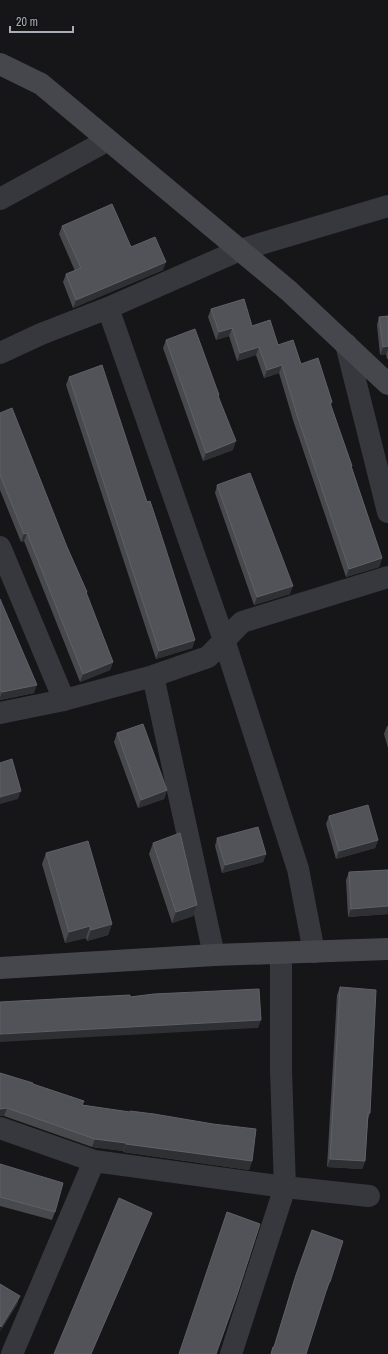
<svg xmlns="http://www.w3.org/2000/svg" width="388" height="1354" font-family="'Archivo Narrow',sans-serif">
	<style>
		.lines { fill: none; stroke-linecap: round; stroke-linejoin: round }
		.street { stroke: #37383d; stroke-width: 22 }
		.secondary { stroke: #45474d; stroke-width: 22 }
		.wall { fill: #47494d }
		.shaded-wall { fill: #2f3033 }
		.building { fill: #525359; stroke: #5f6168 }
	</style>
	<rect width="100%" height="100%" fill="#161618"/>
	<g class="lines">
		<!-- street -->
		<path class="street" d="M0,199L108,140
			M108,308L224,640L298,869L314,952
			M346,344L388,512
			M0,353L41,334L108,308L240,250L388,206
			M0,547L64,700
			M153,676L214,955
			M0,713L64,700L153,676L208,657L242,622L388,577
			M0,1128L94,1161L285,1187L369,1196
			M12,1354L94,1161
			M231,1354L285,1187L281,1071V953"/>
		<!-- secondary -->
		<path class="secondary" d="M0,64L41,84L289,291L388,384
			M0,968L214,955L388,949"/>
	</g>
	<!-- wall -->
	<path class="wall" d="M62,226L131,247L163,270L73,308L63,282L66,274L75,271L59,234Z
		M211,309L252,326L278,345L301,364L332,402L331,405L352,466V468L382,558L379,567L346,577L293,420L279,373L264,378L256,355L237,361L229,336L216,340L208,317Z
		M388,316V359H387L386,354L380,355L377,325L379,317Z
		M166,340L219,397L233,450L203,461L163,348Z
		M69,377L147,502L195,640L192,648L156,659L66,385Z
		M0,413L67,547L87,592L86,594L113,662L110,670L80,682L24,541L21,542L0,490Z
		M217,485L290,594L254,605L215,493Z
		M0,599L34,693L0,700Z
		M387,726H388V748L384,734Z
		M117,733L167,790L164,799L138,808L114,742Z
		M329,816L378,840L375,848L336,859L326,824Z
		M217,838L266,854L263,862L222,873L215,846Z
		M153,843L197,905L193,916L172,923L149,854Z
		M46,853L112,924L108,935L87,941L86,938L65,943L42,864Z
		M388,870V914L348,917L346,880L349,872Z
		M340,987L370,1113L368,1119L365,1161L362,1169L327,1167L337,995Z
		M0,1073L33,1084L82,1105L252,1161L249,1170L123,1152V1151L92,1147L4,1116H0Z
		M0,1164L55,1212L52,1220L0,1206Z
		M312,1230L330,1282L327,1290H326L306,1354H271L273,1347H274L293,1283Z"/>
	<!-- shaded-wall -->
	<path class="shaded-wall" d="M166,262L163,270L73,308L76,300Z
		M232,328L229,336L216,340L219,332Z
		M388,346V350L386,354L380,355L383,347Z
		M259,347L256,355L237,361L240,353Z
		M282,365L279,373L264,378L267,370Z
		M236,441L233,450L203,461L206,453Z
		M27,533L24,541L21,542L24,534Z
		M382,558L379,567L346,577L349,569Z
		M293,586L290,594L254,605L257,597Z
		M195,640L192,648L156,659L159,651Z
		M113,662L110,670L80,682L83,674Z
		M37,685L34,693L0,700V697L2,692Z
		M167,790L164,799L138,808L141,800Z
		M21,791L18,799L0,804V797Z
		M378,840L375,848L336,859L339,851Z
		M266,854L263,862L222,873L225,865Z
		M197,905L193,916L172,923L176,912Z
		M388,906V914L348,917L351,909Z
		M112,924L108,935L87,941L91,930Z
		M90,926L86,938L65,943L69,932Z
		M261,1020L258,1028L0,1042V1034Z
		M7,1108L4,1116H0V1109Z
		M95,1139L126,1143L123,1151L92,1147Z
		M126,1144L252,1161L249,1170L123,1152Z
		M330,1159L365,1161L362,1169L327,1167Z
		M152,1213L149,1221L91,1354Z
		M20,1296L17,1305L0,1332L1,1327Z"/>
	<!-- building -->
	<path class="building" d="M112,204L131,247L155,237L166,262L76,300L66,274L81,268L62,226Z
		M244,299L252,326L270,320L278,345L293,340L301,364L318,358L332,402L330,403L352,466H351L382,558L349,569L296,412L282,365L267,370L259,347L240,353L232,328L219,332L211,309Z
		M388,316V346L383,347L379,317Z
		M195,329L219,395L218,396L236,441L206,453L166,340Z
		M102,365L147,502L150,501L157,522L195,640L159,651L69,377Z
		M12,408L67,547L87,592H86L113,662L83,674L27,533L24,534L0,475V413Z
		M250,473L293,586L257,597L217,485Z
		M0,599L37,685L2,692L0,689Z
		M143,724L167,790L141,800L117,733Z
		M12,759L21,791L0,797V763Z
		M368,805L378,840L339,851L329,816Z
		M258,827L266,854L225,865L217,838Z
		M180,833L197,905L176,912L153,843Z
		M88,841L112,924L91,930L90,926L69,932L46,853Z
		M388,870V906L351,909L349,872Z
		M340,987L376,990L370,1113H368L365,1161L330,1159Z
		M259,989L261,1020L0,1034V1002L130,995V997L154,994Z
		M0,1073L33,1083V1084L84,1101L82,1105L130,1112V1111L154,1114L213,1124L256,1129L252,1161L126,1144V1143L95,1139L7,1108L0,1109Z
		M0,1164L63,1183L55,1212L0,1197Z
		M119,1198L152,1213L91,1354H54Z
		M227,1212L260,1224L237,1295L216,1354H179Z
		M312,1230L343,1241L330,1282H329L306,1354H271L273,1347H274L296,1275Z
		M0,1284L20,1296L1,1327L0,1326Z"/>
	<!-- scale -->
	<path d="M10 26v6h63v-6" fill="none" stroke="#a8adb8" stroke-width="2"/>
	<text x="16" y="26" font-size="12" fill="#a8adb8" stroke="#111113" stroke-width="3" paint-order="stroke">20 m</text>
</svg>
